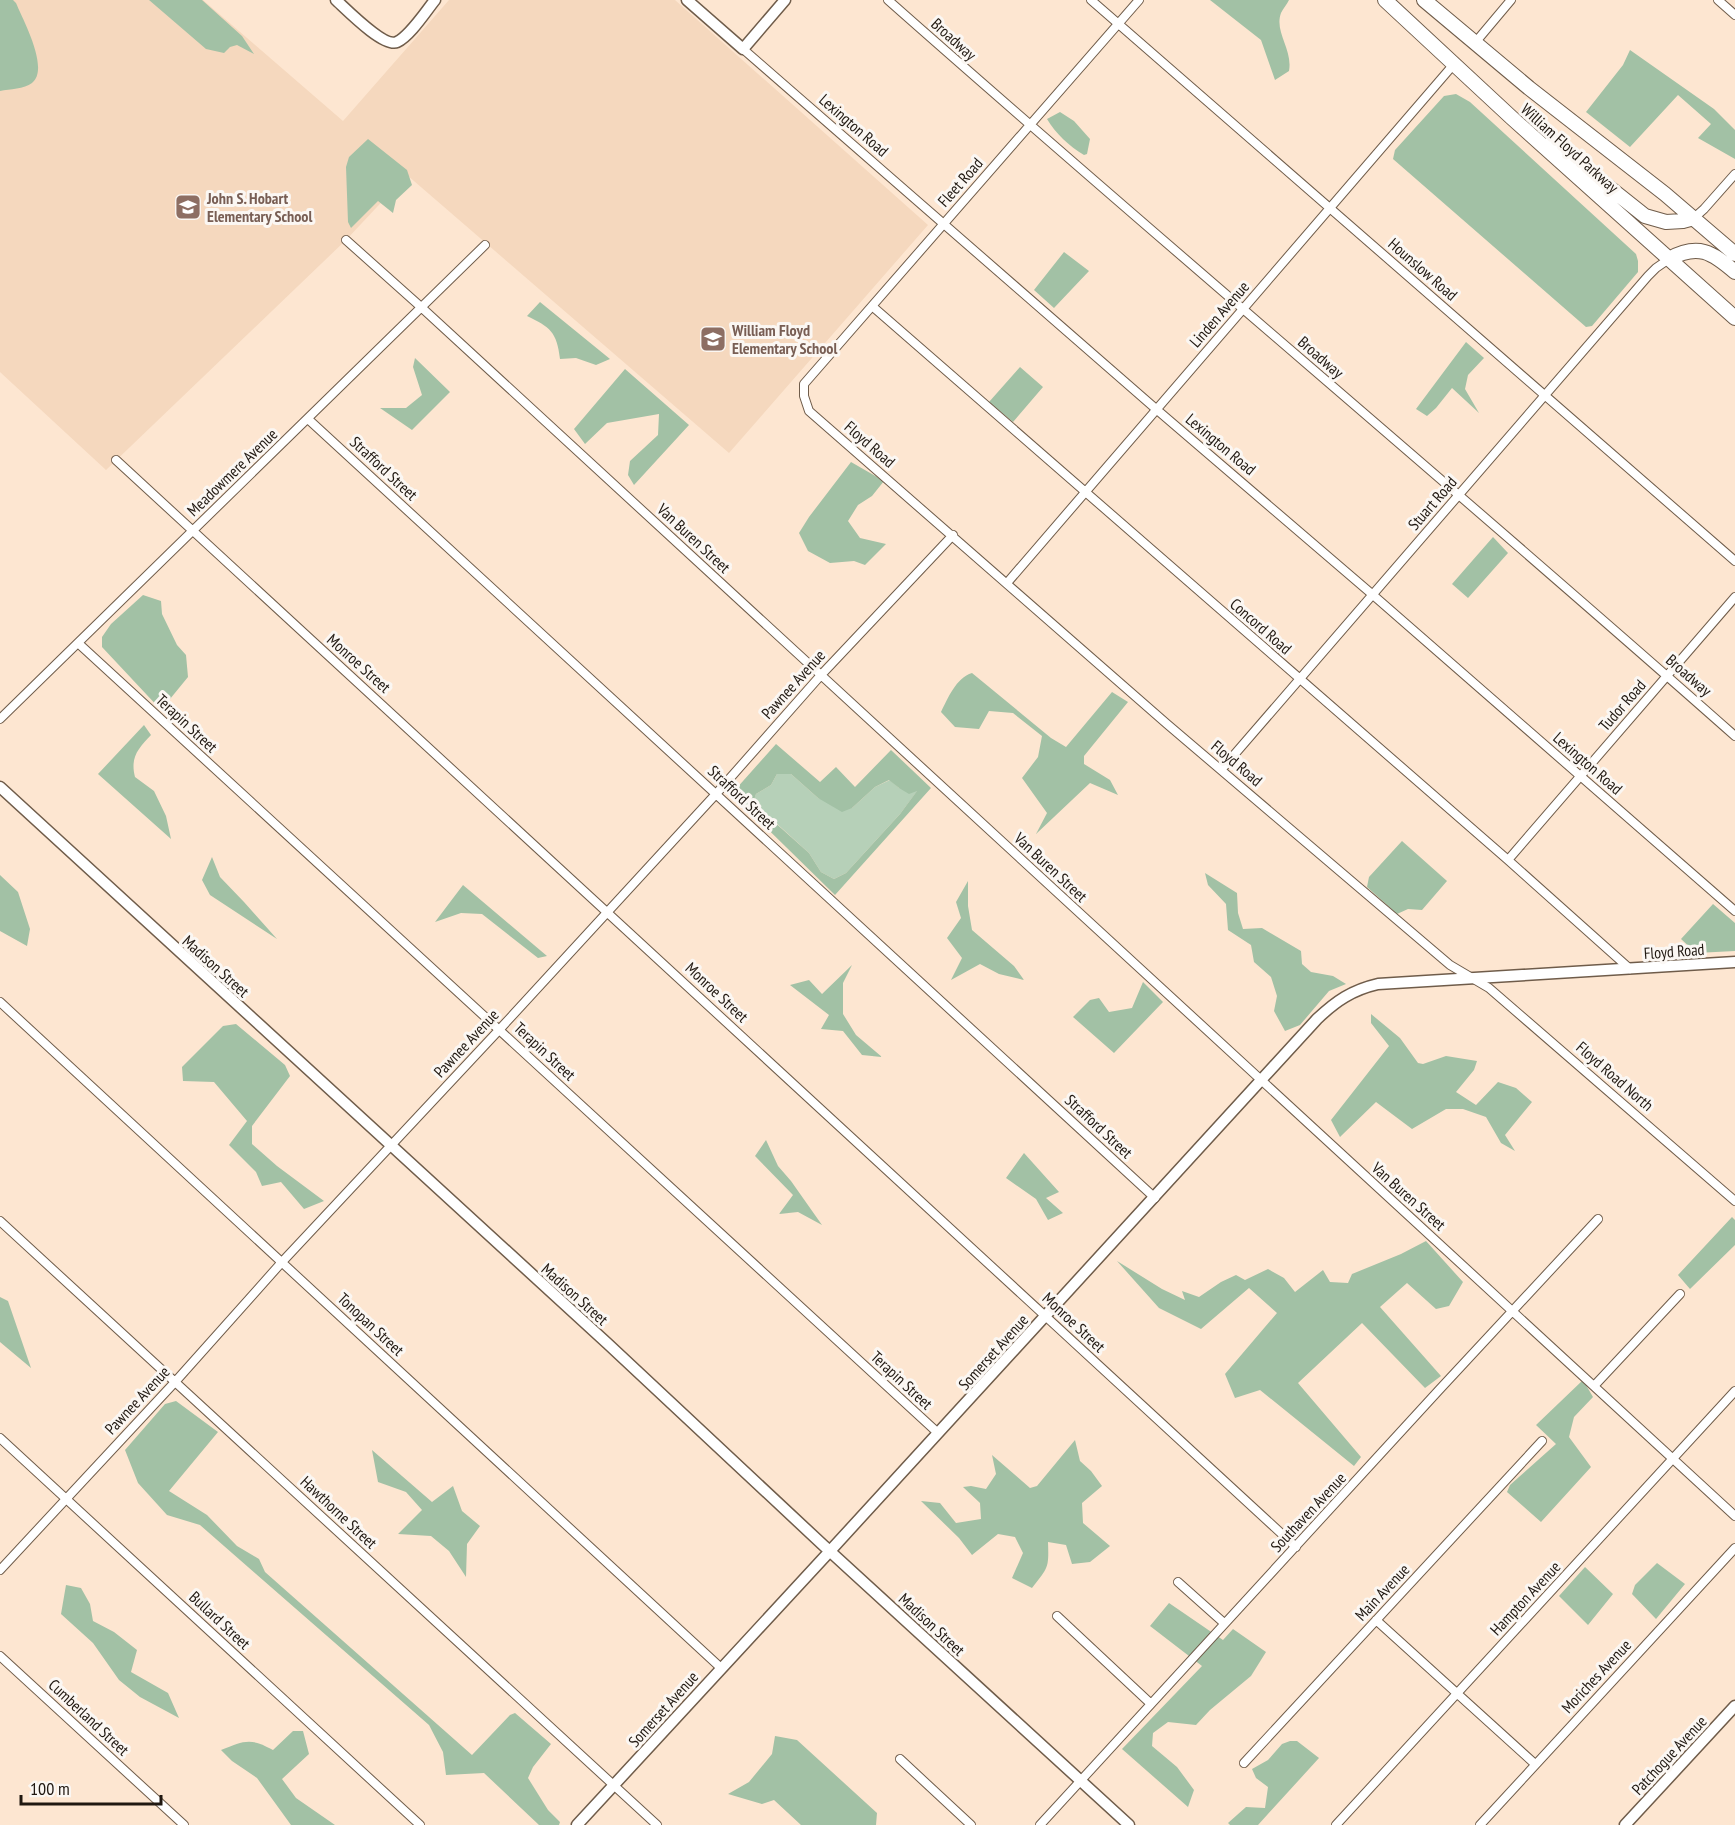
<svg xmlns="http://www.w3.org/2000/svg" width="1735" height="1825" font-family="'PT Sans Narrow',sans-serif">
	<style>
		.built { fill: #f5d8be }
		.green { fill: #b6d0b8 }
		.forest { fill: #a2c1a5; fill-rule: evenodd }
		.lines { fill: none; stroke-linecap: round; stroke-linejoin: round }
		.minor-casing { stroke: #6f5c4a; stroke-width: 10 }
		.tertiary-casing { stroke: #6f5c4a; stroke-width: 13 }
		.trunk-casing { stroke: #6f5c4a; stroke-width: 16 }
		.minor { stroke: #fff; stroke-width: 8 }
		.tertiary { stroke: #fff; stroke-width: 10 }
		.trunk { stroke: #fff; stroke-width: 14 }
		.labels { text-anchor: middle; stroke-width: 6; stroke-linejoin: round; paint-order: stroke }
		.street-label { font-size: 16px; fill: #201811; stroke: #fbf7f3 }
		.education-label { font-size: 16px; font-weight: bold; fill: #785e54; stroke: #fbf7f3; text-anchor: start }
	</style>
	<rect width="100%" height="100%" fill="#fde6d1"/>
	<!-- built -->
	<path class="built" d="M0,0H203L343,121L449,0H675L928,225L729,453L407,175L346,240L106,470L0,372Z"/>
	<!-- green -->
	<path class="green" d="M777,774H791L818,798L852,808L875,787L890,780L899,788L918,790L900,814L846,873L834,879L821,872L809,853L753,802L756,794L771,785Z"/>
	<!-- forest -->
	<path class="forest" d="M0,0H13L16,3C23,20 50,69 32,83C24,89 10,89 0,91Z
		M149,0H202L242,36L254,54L237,45L230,47L224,53L206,49Z
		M1210,0H1289C1287,4 1283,9 1281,13C1274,32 1293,49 1289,71L1275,80L1261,40Z
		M1630,50L1714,109L1735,130V159L1698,138L1711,124L1678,95L1630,147L1586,112L1623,65Z
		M1456,94L1470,102L1636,254L1638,261V272L1592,326L1586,327L1393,159L1395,150L1444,96Z
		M1060,112L1074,121L1090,139L1087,154L1084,155C1069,146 1056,134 1047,119Z
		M368,139L407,170L412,185L396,200L393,213L378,201L351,228L348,222L346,167L349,157Z
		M1064,252L1089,271L1054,308L1034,290Z
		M540,302L610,359L596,365L576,358L560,359C557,332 550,327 527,316Z
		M1466,342L1484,358L1468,375L1465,389L1479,413L1452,388L1436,408L1427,416L1416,409Z
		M415,358L450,392L412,430L380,408H406L422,395L413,367Z
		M1020,367L1043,387L1013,422L989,402Z
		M625,369L689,425L634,485L628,475L630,461L658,435L659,414L607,423L585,444L574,429Z
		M851,462L884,481L872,496L858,505L848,521L860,538L886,544L865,565L854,561L830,563L808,551L799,533L809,517Z
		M1493,537L1508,553L1468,598L1452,584Z
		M143,595L161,601L162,614L177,645L186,655L188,677L161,710L102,647V637L111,624Z
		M972,673L1051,738L1066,747L1112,692L1128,702L1084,756V764L1110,780L1118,795L1090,783L1036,834L1047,813L1022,778L1038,757L1042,736L1013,713L989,711L979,729L955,727L941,712C948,698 956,678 972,673Z
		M144,725L151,735C138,749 130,757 135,777L154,791L166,816L171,839L98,774Z
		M776,744L820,782L836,767L855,787L891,750L931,788L835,895L738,800L735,790ZM777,774H791L818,798L842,812L852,808L875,787L889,780L899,788L909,794L917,791L900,814L846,873L834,879L821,872L809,853L753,803L756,794L771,785Z
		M1402,841L1447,881L1422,910L1408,909L1397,914L1367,887L1369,877Z
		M212,857L220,877L244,902L277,939L210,895L202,880Z
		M1205,873L1237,893L1238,913L1243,929L1262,928L1301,951L1302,964L1311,972L1333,976L1346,984L1329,991L1300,1025L1285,1031L1274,1011L1277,996L1271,977L1254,962L1251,945L1228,930L1226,904L1208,885Z
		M0,875L18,892L30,929L27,946L0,931Z
		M968,881V906L972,930L1014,966L1024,980L999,974L980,964L951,980L962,958L947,938L961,918L956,902Z
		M463,885L547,956L538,958L482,914L461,913L435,922Z
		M1713,904L1735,923V951L1696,953L1681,939Z
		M852,965L843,983V1014L856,1035L882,1057L862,1055L843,1031L821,1029L829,1015L790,985L809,980L822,994Z
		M1143,982L1163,1002L1114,1053L1073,1017L1090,1000L1099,998L1109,1012L1132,1008Z
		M1371,1014L1400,1038L1418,1063L1423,1064L1446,1056L1477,1061L1474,1070L1456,1092L1476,1105L1498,1082L1516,1088L1532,1102L1505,1135L1515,1151L1501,1143L1486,1117L1463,1109H1446L1412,1129L1376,1102L1340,1137L1331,1120L1389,1046L1371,1023Z
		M236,1024L285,1065L290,1076L252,1126V1144L277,1166L324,1201L304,1209L281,1182L262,1186L256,1172L229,1145L247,1121L214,1082L183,1081L182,1067L223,1026Z
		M766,1140L778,1166L791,1181L822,1225L798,1212L779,1214L793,1195L755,1156Z
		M1024,1153L1059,1192L1046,1198L1063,1213L1048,1220L1036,1199L1006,1178Z
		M1732,1217L1735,1220V1245L1690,1289L1678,1275Z
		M1426,1241L1463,1282L1449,1306L1436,1309L1407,1283L1380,1307L1441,1376L1425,1388L1362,1323L1298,1383L1361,1457L1354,1466L1260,1390L1235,1398L1225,1374L1277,1313L1249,1288L1201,1329L1159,1308L1117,1261L1162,1289L1185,1300L1182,1291L1199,1297L1221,1282L1236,1275L1245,1280L1268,1269L1284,1278L1295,1292L1323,1270L1330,1282L1348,1283L1352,1274L1401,1254Z
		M0,1297L8,1301L31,1368L0,1342Z
		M1583,1380L1593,1397L1574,1417L1569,1437L1591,1467L1541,1522L1507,1492L1510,1485L1556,1444L1536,1425Z
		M176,1401L218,1432L169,1491L207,1515L237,1546L259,1559L265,1572L472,1755L510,1715L515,1713L551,1744L533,1767L528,1778L548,1810L560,1822L559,1825H539L484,1773L446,1775L443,1752L429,1725L200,1525L167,1515L138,1483L125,1450L165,1404Z
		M1075,1440L1080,1461L1091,1471L1102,1486L1082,1503L1083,1523L1110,1546L1090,1562L1072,1564L1066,1545L1048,1542C1049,1569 1048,1567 1032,1588L1012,1578L1023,1553L1015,1537L998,1534L972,1555L959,1538L921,1501L940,1503L956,1523L981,1519L980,1503L963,1487L971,1486L986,1489L996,1474L992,1455L1030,1488L1037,1486Z
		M372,1450L432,1502L453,1486L462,1511L480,1526L467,1544L466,1577L449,1551L431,1536L398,1534L422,1510L406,1492L378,1482Z
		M1657,1563L1685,1584L1656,1619L1632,1594L1635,1585Z
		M1585,1567L1613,1594L1588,1625L1559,1596Z
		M66,1585L81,1588L90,1604L93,1621L114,1632L137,1650L131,1672L168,1693L179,1718L140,1697L119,1680L93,1643L61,1614Z
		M1169,1603L1223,1640L1233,1629L1266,1652L1251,1676L1210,1710L1196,1725L1168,1722L1153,1733L1152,1746L1177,1767L1194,1790L1188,1807L1122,1749L1202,1666L1150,1626Z
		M293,1731H303L309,1754L282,1779L296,1798L335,1825H291L257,1778L232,1761L221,1750C244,1741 250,1737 273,1750Z
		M775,1736L797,1740L877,1813L876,1825H801L774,1800L762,1804L728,1794L749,1782L772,1754Z
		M1290,1741H1297L1319,1758L1258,1825H1230L1228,1823L1246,1807L1265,1808L1268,1787L1256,1778L1252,1769L1268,1760L1282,1744Z"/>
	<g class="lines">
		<defs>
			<path id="minor" d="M888,0C1168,248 1455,488 1735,736
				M1091,0L1735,561
				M1139,0L804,384V396L809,411L1167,724L1450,965L1489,988L1735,1201
				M1718,0L1735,15
				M1474,44L1511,0
				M743,49L1156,409L1373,595L1735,911
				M1694,218L1704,209L1735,174
				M346,240L421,307L1735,1516
				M872,306L1508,860L1630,969
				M308,419L1155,1198
				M116,460L1296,1547
				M1007,583L1454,64
				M78,643L938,1433
				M0,719L485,245
				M1221,770L1648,276L1656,268L1669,259
				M1508,860L1735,597
				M0,1002L721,1668
				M0,1221L657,1825
				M1594,1386L1680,1294
				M0,1438L420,1825
				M0,1570L175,1382L282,1262L499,1030L716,794L821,675L953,535
				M1178,1582L1224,1623
				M1057,1616L1150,1703
				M1376,1620L1535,1764
				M0,1656L184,1825
				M900,1759L971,1825
				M1244,1763L1542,1441
				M1040,1825L1439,1390L1598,1219
				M1336,1825L1735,1391
				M1480,1825L1735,1548"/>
			<path id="tertiary" d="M336,0C346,9 384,48 397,42C410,36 426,11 435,0
				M687,0L743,49L785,0
				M0,787L608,1344L823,1545L1129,1825
				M577,1825L830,1551L1317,1019C1336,1001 1352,990 1378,984L1735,962
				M1625,1825L1735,1706"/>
			<path id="trunk" d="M1385,0L1512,118L1735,318
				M1424,0L1529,88L1665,194L1735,254
				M1552,142L1645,216L1666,222L1683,221L1694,218
				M1669,259C1698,243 1712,252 1735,272"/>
		</defs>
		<!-- minor casing -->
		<use href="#minor" class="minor-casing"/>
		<!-- tertiary casing -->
		<use href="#tertiary" class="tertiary-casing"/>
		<!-- trunk casing -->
		<use href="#trunk" class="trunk-casing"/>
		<!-- minor -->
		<use href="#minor" class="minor"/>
		<!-- tertiary -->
		<use href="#tertiary" class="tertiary"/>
		<!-- trunk -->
		<use href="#trunk" class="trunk"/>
	</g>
	<!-- icons -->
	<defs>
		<symbol id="school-square" viewBox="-11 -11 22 22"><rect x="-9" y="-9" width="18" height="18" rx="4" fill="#8d6e63" stroke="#fbf7f3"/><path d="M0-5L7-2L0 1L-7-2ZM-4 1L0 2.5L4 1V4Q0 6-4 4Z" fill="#fff"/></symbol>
	</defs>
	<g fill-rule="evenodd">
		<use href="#school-square" x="173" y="192" width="30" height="30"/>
		<use href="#school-square" x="698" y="324" width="30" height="30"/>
	</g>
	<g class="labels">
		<!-- street labels -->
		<g class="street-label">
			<text transform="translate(954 39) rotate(42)" y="6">Broadway</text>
			<text transform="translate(854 125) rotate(41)" y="6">Lexington Road</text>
			<text transform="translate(1570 148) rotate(42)" y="6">William Floyd Parkway</text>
			<text transform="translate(960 182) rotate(-49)" y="6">Fleet Road</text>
			<text transform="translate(1423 269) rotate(41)" y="6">Hounslow Road</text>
			<text transform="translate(1219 314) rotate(-49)" y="6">Linden Avenue</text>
			<text transform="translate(1321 357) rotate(41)" y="6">Broadway</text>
			<text transform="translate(870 444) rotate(41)" y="6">Floyd Road</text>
			<text transform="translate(1221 444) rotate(40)" y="6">Lexington Road</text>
			<text transform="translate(384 468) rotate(43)" y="6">Strafford Street</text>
			<text transform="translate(232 472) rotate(-44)" y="6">Meadowmere Avenue</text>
			<text transform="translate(1432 503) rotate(-49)" y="6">Stuart Road</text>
			<text transform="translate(694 538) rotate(43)" y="6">Van Buren Street</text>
			<text transform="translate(1261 626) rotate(41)" y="6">Concord Road</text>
			<text transform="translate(359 663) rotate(42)" y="6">Monroe Street</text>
			<text transform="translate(1689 675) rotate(41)" y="6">Broadway</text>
			<text transform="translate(793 684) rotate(-48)" y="6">Pawnee Avenue</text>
			<text transform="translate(1622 705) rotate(-49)" y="6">Tudor Road</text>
			<text transform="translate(187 723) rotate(43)" y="6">Terapin Street</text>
			<text transform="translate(1237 763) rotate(40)" y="6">Floyd Road</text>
			<text transform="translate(1588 763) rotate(41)" y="6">Lexington Road</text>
			<text transform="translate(742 797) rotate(43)" y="6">Strafford Street</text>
			<text transform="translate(1051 867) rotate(43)" y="6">Van Buren Street</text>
			<text transform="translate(1674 951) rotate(-4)" y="6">Floyd Road</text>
			<text transform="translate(216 966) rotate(42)" y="6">Madison Street</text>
			<text transform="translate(717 992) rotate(43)" y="6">Monroe Street</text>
			<text transform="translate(466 1043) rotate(-47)" y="6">Pawnee Avenue</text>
			<text transform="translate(545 1051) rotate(43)" y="6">Terapin Street</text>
			<text transform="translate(1615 1076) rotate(41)" y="6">Floyd Road North</text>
			<text transform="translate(1099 1126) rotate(43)" y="6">Strafford Street</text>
			<text transform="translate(1409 1196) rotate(42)" y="6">Van Buren Street</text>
			<text transform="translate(575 1294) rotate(42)" y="6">Madison Street</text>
			<text transform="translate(1074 1322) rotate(43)" y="6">Monroe Street</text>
			<text transform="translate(371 1324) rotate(43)" y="6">Tonopan Street</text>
			<text transform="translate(993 1352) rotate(-48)" y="6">Somerset Avenue</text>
			<text transform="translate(902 1380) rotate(43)" y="6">Terapin Street</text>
			<text transform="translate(137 1400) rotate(-47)" y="6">Pawnee Avenue</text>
			<text transform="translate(339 1512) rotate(43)" y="6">Hawthorne Street</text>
			<text transform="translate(1308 1512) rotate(-47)" y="6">Southaven Avenue</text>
			<text transform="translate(1382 1592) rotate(-47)" y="6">Main Avenue</text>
			<text transform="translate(1525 1598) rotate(-47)" y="6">Hampton Avenue</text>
			<text transform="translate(220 1620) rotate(43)" y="6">Bullard Street</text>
			<text transform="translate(932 1624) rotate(43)" y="6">Madison Street</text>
			<text transform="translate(1596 1676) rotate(-47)" y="6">Moriches Avenue</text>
			<text transform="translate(663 1709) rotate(-48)" y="6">Somerset Avenue</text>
			<text transform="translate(89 1717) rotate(43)" y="6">Cumberland Street</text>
			<text transform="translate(1669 1755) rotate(-47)" y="6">Patchogue Avenue</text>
		</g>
		<!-- education labels -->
		<g class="education-label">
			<text x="207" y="204">John S. Hobart<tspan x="207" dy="18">Elementary School</tspan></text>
			<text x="732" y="336">William Floyd<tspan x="732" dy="18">Elementary School</tspan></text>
		</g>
	</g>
	<!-- scale -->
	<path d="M21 1795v9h140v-9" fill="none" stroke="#201811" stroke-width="3"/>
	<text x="30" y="1795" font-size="18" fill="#201811" stroke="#fbf7f3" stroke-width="4.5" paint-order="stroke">100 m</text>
</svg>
